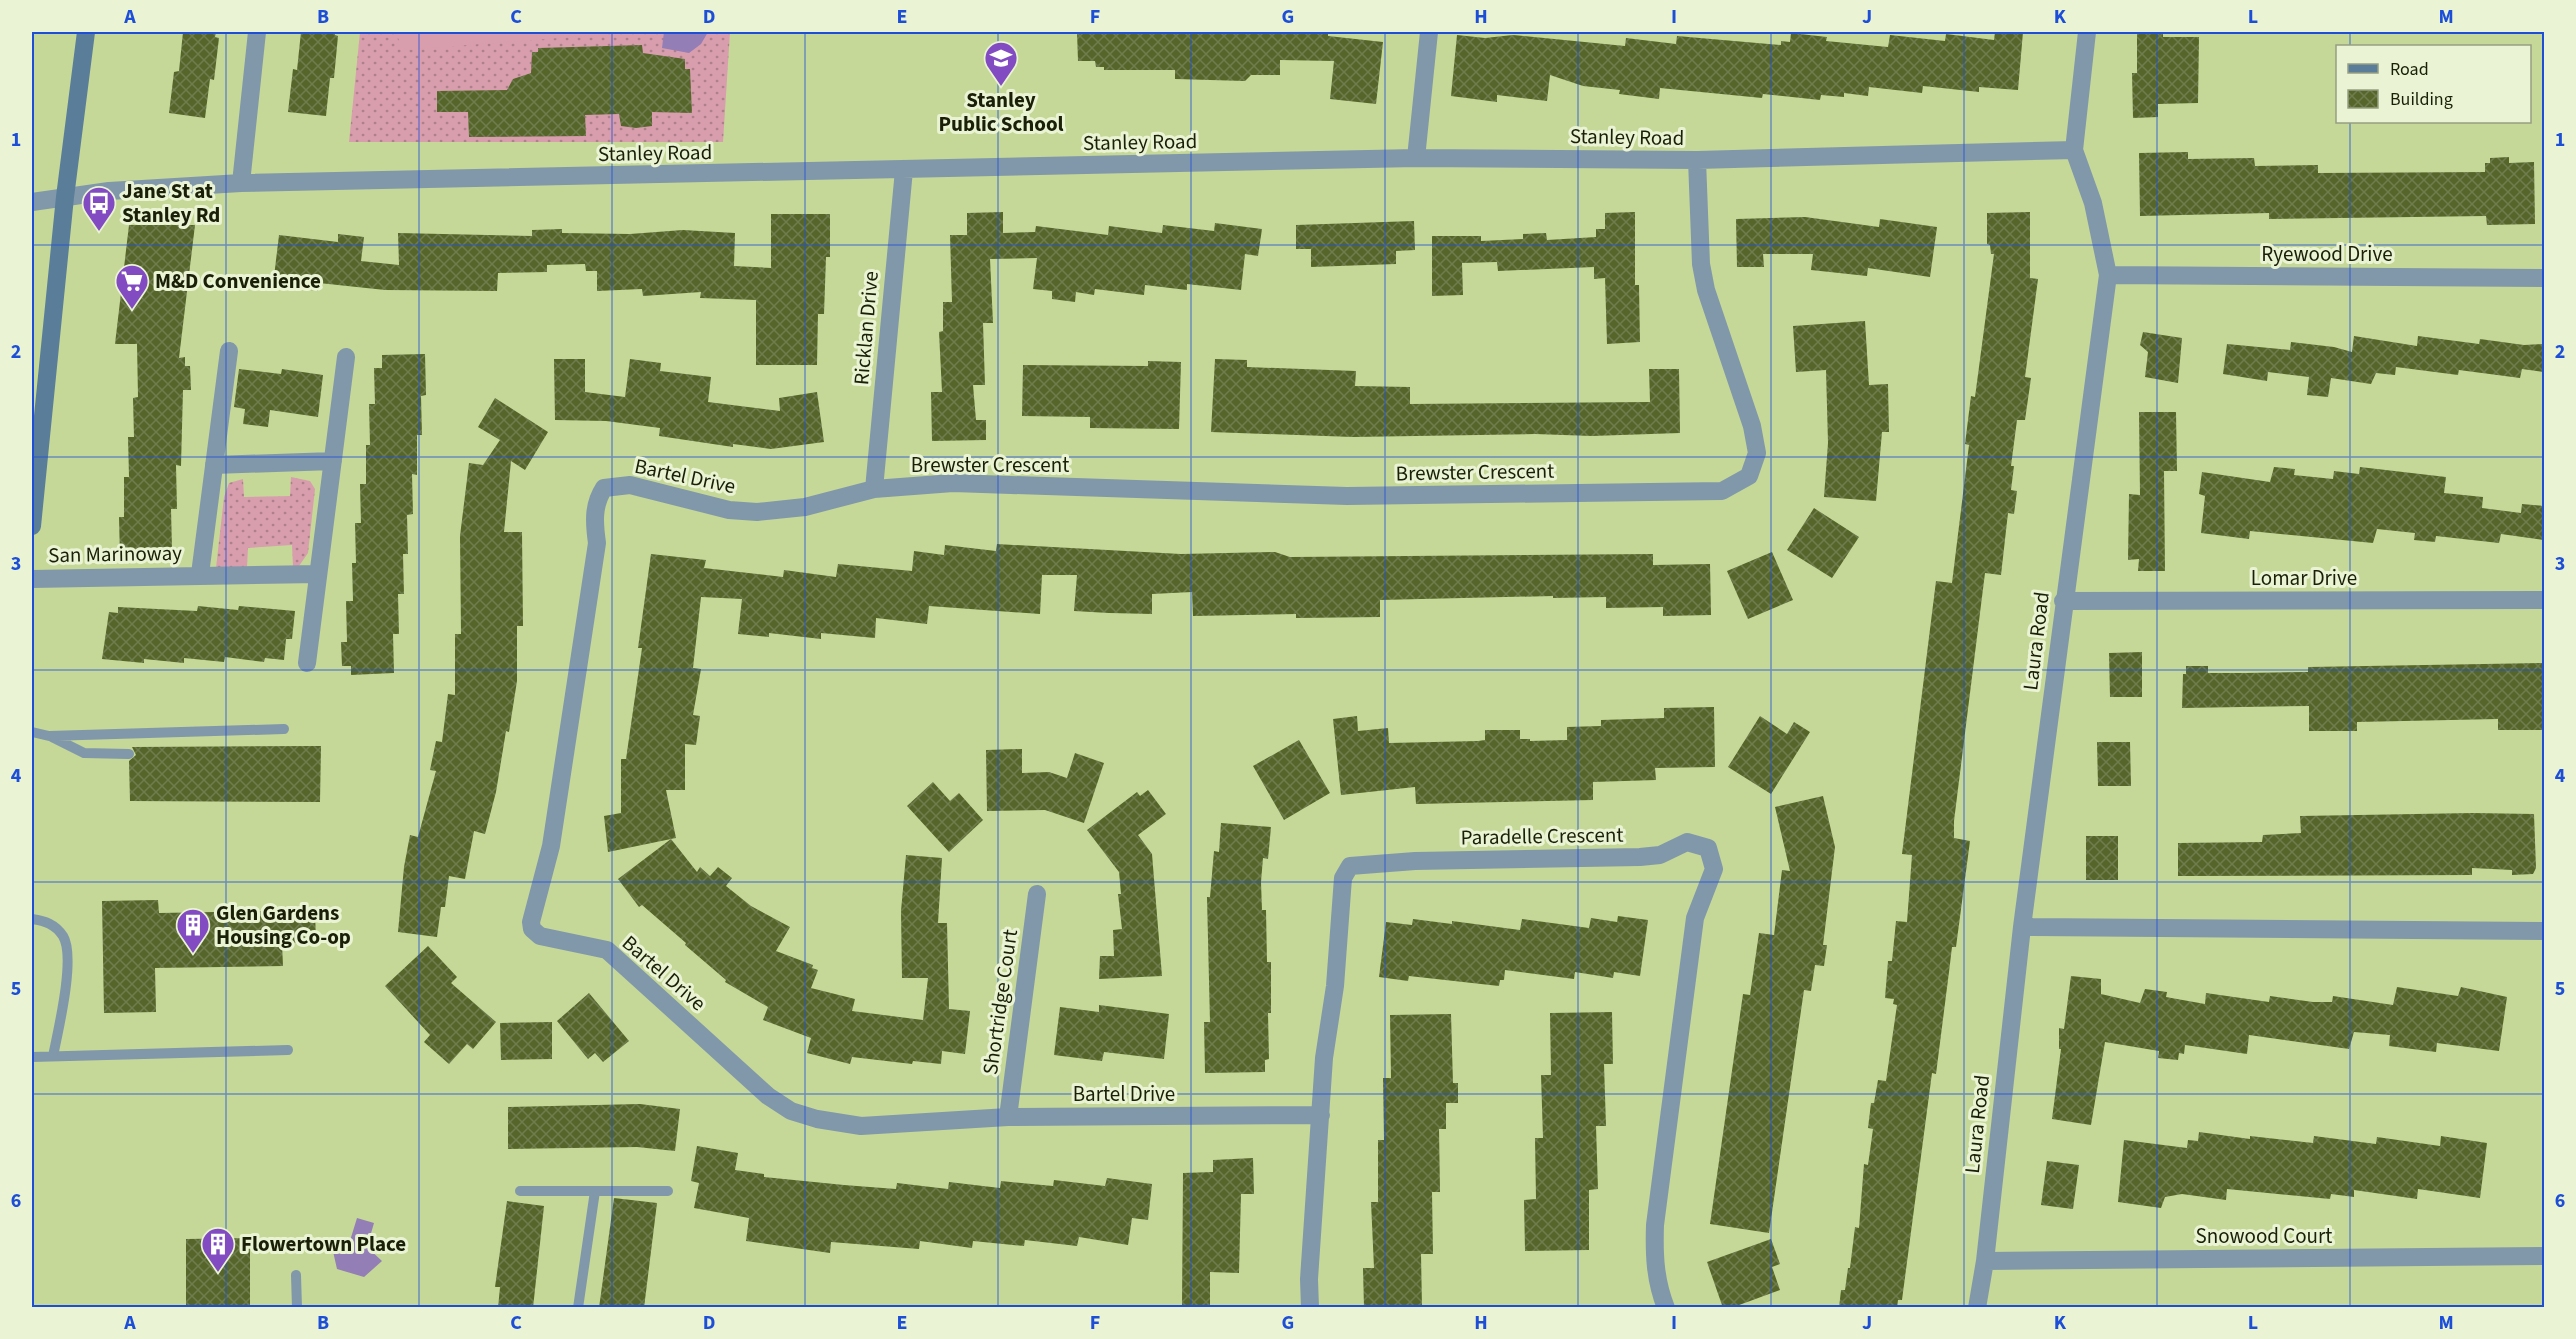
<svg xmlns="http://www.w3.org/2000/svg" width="2576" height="1339" font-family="'Source Sans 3',sans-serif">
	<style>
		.grass { fill: url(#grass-dots) }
		.garden { fill: #d89ead }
		.water { fill: #947eb6 }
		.building { fill: url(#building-cross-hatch) }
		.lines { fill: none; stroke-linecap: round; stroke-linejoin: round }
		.service { stroke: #8198ab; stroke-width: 10 }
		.minor { stroke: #8198ab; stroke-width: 18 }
		.secondary { stroke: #5a7e99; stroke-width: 18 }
		.grid { fill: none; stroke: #1d4ed8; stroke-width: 1.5; stroke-opacity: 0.55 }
		.labels { text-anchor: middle; stroke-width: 6; stroke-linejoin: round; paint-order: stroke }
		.poi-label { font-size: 21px; font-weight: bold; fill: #1a2007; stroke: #eaf4d4; text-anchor: start }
		.street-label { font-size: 21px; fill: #1a2007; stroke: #eaf4d4 }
		.neatline { fill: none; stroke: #1d4ed8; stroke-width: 2 }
		.grid-label { font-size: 20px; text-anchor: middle; font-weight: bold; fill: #1d4ed8 }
	</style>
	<defs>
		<pattern id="grass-dots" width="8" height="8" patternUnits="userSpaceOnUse" patternTransform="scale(1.5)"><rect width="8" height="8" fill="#d89ead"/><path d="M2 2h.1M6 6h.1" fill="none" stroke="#ae808b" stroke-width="1.8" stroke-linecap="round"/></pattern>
		<pattern id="building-cross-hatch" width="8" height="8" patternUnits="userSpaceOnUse" patternTransform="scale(1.5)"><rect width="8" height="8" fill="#56662b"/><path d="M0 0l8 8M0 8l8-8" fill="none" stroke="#6f7c4e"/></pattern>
	</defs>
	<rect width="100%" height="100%" fill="#c5d898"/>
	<!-- grass -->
	<path class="grass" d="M360,32H730L723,142H349Z
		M291,477L310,481L315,489L308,553L299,566L293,567L292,545L248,548L247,567L216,568L224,497L229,483L243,479L244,497L290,496Z"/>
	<!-- garden -->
	<path class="garden" d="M395,32H636L404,50Z"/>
	<!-- water -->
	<path class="water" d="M664,32H708L701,44L689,53L662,48Z
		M357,1218L374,1223L367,1247L382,1261L364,1277L337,1269L332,1247L349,1244Z"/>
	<!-- building -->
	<path class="building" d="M183,32H216L215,37L219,38L214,80L210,79L205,118L169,113L174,72L179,71Z
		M301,32H335V35L338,36L334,78H330L326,116L288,112L293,69L297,70Z
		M1077,32H1328V36L1383,42L1376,104L1330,99L1334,61L1280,60V75H1251L1245,81L1175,79V70H1104V67H1096L1095,61H1078Z
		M1995,32H2023L2018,90L1979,87V92L1923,86L1922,93L1869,87L1868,96L1844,93V97L1821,95L1820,100L1763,94L1762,98L1660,88L1659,99L1619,94L1620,90L1583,86L1550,75L1547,101L1497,95V102L1451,96L1457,35L1485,38L1513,35L1625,46L1626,38L1676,44L1677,36L1781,45V41L1790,42L1791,33L1827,37L1826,41L1888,47L1890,35L1945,41L1946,34L1994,40Z
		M2137,32H2163V37H2199L2198,103L2158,104V117L2133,118L2132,73H2137Z
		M642,45L643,53L685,59V69H690L692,113L652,112V126L636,128L621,126L619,114L585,115L586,136L469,137L468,112H437V91L507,90L513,79L531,73L532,52H538V48Z
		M2188,152V159L2254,158L2255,166L2318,165V173L2485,172V163H2490V158L2509,157V163L2534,162L2535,224L2487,225L2486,216L2269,219V213L2140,216L2139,153Z
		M1003,212V233L1035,232L1036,226L1108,235L1109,226L1162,233L1163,225L1214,231L1215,223L1262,229L1258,256L1245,254L1241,290L1187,284V290L1145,285L1144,295L1095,289L1094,295L1076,292L1075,302L1052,299V291L1033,289L1037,258L990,259L993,323H983L985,385H973L976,420H986V440L932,441L931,392H942L939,332L943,331V302H952L950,235H967V213Z
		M1635,212V285H1639L1640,342L1607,344L1605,278L1594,279V267L1498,271L1497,262L1462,263L1463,295L1432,296V236H1481V241L1523,239V234L1546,233L1547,240L1596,237V229H1605V213Z
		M2030,212V278L2038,279L2025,377L2031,378L2025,420H2017L2011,466H2014L2011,490L2017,491L2014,514L2008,513L2001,575L1985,573L1954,821V838L1970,841L1956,947H1952L1949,972L1936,1074L1932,1073L1902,1300H1898L1897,1308H1839L1841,1290H1845L1848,1268H1850L1855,1227L1859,1228L1864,1164L1868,1165L1873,1129L1868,1128L1871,1103H1874L1878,1080L1886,1081L1897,1005L1893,1004L1894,999L1885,998L1888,961H1892L1896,921L1907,922L1912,855L1902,854L1936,581L1952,583L1969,445L1965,444L1971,396L1975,397L1994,254H1991L1990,245L1987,244V213Z
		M771,214H830V257H826L824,314H818L817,365H756V300L700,298L701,292L643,296L642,289L597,291V271H586L585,264L547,265V272L498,273L497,291L385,290L319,283L318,291L273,285L279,235L338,242V234L364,237L361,261L399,265L398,233L532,236V230L562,229V233L630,234L683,230L735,233L734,266L771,268Z
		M1805,217L1879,227L1880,219L1937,227L1930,277L1868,268L1867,276L1811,270L1813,254H1763L1764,267H1737L1736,219Z
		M1414,221L1415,250L1396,251V264L1311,267V249H1296V225Z
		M129,225H195L179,358L185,357V366H190L191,390H183L181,466L176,465L177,509H171L172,549H163L164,557L120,558L119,517H124V477H129L128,437H134L133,398L138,397L137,344H115Z
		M1865,321L1869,385L1888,384L1889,432H1882L1876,501L1824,497L1828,443L1826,370L1796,372L1793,326Z
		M2143,332L2182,338L2178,383L2145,377L2148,352L2140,345Z
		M2354,336L2417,346L2418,336L2479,344L2480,339L2524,345L2544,344V372L2522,369L2520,378L2459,370L2458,375L2396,367L2395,375L2376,373L2371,384L2331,378L2328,397L2307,395L2309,377L2268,372L2267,381L2223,374L2227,344L2290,350L2291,342L2334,347L2352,352Z
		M425,354L426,395L421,396L422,435H417V475L412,474L413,514L407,515L408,554H403L404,594H398L399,634H393L394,673L351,675V666H342L341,642H347L346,601H353L352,563H356L355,523H361L360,484H366V445H370L369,404H375L374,368H382V355Z
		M554,359H585V392L625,397L630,359L661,363L660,371L711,377L708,402L780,411L779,398L817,392L824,442L771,449L733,444V447L659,436L660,428L606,421L555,420Z
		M1215,359L1247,360V367L1356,371L1355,386L1410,387V404L1650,402L1649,369H1679L1680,433L1592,436L1535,434L1353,437L1211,432Z
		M1148,361L1181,362L1179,429L1090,428V417L1022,416L1023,365L1148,366Z
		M239,369L281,374L282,369L323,375L318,417L270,410L268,427L243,424L245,409L234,407Z
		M495,398L548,432L525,470L511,461L504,532H522L523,626H517V681L509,732L506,731L496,792L485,834L474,831L465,879L449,876L445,907H441L437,937L398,932L404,867L410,835L418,837L436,771L430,770L436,741L442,742L448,694L455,695V634H461L460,536L469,463L483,465L500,440L478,427Z
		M2139,412H2176L2177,471H2164L2165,571H2138L2139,559L2128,560L2129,494L2140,495Z
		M2274,467L2295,469L2294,475L2333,479L2334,471L2359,474L2360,467L2446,477L2444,493L2483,497L2482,508L2521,513L2522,504L2544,506V540L2501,534L2499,543L2436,536L2435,542L2414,540L2415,533L2377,529L2373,543L2250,531L2249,539L2201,533L2205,496L2199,494L2202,472L2270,482Z
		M1814,508L1859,537L1832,578L1787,550Z
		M997,544L1181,554L1275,552L1290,557L1653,554V565L1710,564L1711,615L1663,616V607L1606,608V597L1553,598V596L1380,600V617L1296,618V614L1193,616L1192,592L1152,594V614L1109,613L1074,611L1077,575H1042L1040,614L929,606L927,624L876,618L875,638L821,633V639L769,633V637L738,634L742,599L701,597L693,668L701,669L693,715L700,716L696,745L685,744V790H666L676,838L671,839L697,872L700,867L710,876L718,867L732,878L726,886L751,906L790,927L776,951L813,965L812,968L818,970L811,988L855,999L852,1011L923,1020L928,978H902L901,911L906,855L942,858L938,923H947L949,1009L970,1011L965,1054L942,1051L941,1064L913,1061L912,1064L852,1057L850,1064L807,1053L811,1038L763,1020L768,1007L725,982L726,980L685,945L686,943L642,905L639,907L618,879L671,839L608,852L604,816L621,813V759H626L642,648H638L651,554L706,560L704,568L783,577L784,570L836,577L838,564L912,571L914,551L944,555L945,545L996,551Z
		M1772,552L1793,600L1748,619L1727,571Z
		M198,606L238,610L239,606L295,611L292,639H286L284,660L265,658L264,662L225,657L224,662L184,658V663L144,659V663L102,659L109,612L118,613V607L197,611Z
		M2142,652V697H2110L2109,653Z
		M2544,663V730H2498V719L2357,722V731H2309V706L2182,708L2183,674H2186V666H2208V673H2246L2308,672V667Z
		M1714,707L1715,767L1655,768L1656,780L1593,782V800L1416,804L1415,787L1341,795L1333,719L1357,716L1358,731L1388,728L1389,743L1478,741L1485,740V730H1520V739H1530V741L1567,740V727L1601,726V720L1664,718V708Z
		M1760,716L1787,734L1794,722L1810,732L1771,794L1728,767Z
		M1299,740L1330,793L1284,820L1253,766Z
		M2097,742H2130L2131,786H2098Z
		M321,746L320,802L130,801L129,761L136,755L132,747Z
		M1022,749V773L1049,772L1067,778L1075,753L1104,763L1084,823L1045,810L987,811L986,750Z
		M933,782L950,801L959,793L983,820L949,852L907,806Z
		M1148,790L1166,814L1138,835L1152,854L1162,976L1099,979L1100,956H1114L1113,930L1122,929L1118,894H1121L1119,872L1087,830L1137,792L1140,796Z
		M1823,796L1835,847L1823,945H1827L1824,966L1815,965L1811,991L1804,990L1769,1233L1710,1224L1743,994L1750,995L1759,933L1774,935L1782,870L1790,871L1775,807Z
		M2473,813L2534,814L2536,868L2533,874L2512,875V870L2472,868V875L2178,876V843L2262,842L2263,835L2301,833L2300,816Z
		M1221,823L1271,827L1268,859L1263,858L1261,882L1262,910H1266L1267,962H1271V1013H1268L1269,1059L1265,1060V1072L1205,1073L1204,1022H1210L1207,897H1210L1214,851L1219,852Z
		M2086,836H2118V880H2086Z
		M158,900L159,913L315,910L316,942L282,943L283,966L155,968L156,1012L104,1013L102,901Z
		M1618,916L1648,920L1640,976L1614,972L1613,978L1575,972L1574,979L1505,970L1504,980H1500L1499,986L1409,976L1408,981L1379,977L1386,922L1412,925L1413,919L1452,924V921L1520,930L1522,919L1589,928L1591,918L1617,922Z
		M428,946L457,977L451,983L496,1022L473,1049L467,1044L449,1064L424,1042L430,1035L385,986Z
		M2071,976L2101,979V994L2140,1003L2145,989L2167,992L2166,997L2205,1004L2206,993L2269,1002L2270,996L2313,1002H2332L2333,996L2393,1005L2397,987L2458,996L2461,987L2507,997L2499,1051L2437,1043L2436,1052L2389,1046L2390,1035L2354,1032L2349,1049L2249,1035L2247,1054L2185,1045L2184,1054L2179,1053L2178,1060L2158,1058L2159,1051L2105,1042L2091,1125L2052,1119L2061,1049H2059V1028L2064,1029Z
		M589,993L629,1041L603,1062L595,1053L588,1059L557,1021Z
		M1099,1005L1169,1014L1164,1059L1104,1052L1102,1061L1054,1055L1060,1007L1099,1012Z
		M1612,1012L1613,1064H1604L1606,1126H1596L1598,1189L1589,1190V1250L1525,1251L1524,1200L1536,1199L1535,1138H1543L1541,1075H1551L1550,1013Z
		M1451,1014L1453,1083H1458V1103H1446V1129H1439L1440,1192H1432L1433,1254H1421L1422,1308H1364L1363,1268H1374L1371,1202H1378V1140H1384L1383,1078H1391L1390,1015Z
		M552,1022V1059L501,1060L500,1023Z
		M640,1104L680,1109L675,1151L637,1147L508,1149V1107Z
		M2199,1132L2250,1139V1136L2313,1143L2314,1136L2376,1144L2377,1137L2440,1146L2441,1136L2487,1143L2480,1198L2418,1189L2417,1199L2354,1190V1197L2331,1194L2330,1199L2227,1189L2226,1200L2182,1194L2165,1197L2161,1208L2118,1202L2124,1140L2187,1148L2188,1140L2198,1141Z
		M697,1146L738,1153L735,1170L764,1174V1177L844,1185L896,1189L897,1183L948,1189L949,1182L1000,1188L1001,1181L1053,1186L1054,1180L1105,1186L1107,1178L1152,1184L1148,1220L1132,1218L1128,1245L1079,1237L1077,1246L1025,1240L1024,1246L973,1241L972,1248L920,1241L919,1249L831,1242L830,1253L746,1241L749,1218L694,1208L699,1183L691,1181Z
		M1253,1158L1254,1194H1241L1239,1273L1210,1272V1308H1182L1183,1173L1213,1172V1160Z
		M2047,1161L2079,1165L2073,1209L2041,1205Z
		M614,1198L657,1203L644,1308H599Z
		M507,1201L544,1206L533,1308H498L500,1287H495Z
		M250,1238V1308H186V1239Z
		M1771,1239L1780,1264L1772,1267L1780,1290L1731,1308H1723L1707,1262Z"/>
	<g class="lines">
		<!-- service -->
		<path class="service" d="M32,732L49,736L284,729
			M52,737L84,753L129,754
			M32,919C45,921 55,924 63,936C76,957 58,1031 53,1056
			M32,1057L288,1050
			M520,1191H668
			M296,1275L297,1308
			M578,1308L595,1191"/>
		<!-- minor -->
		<path class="minor" d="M1416,158L1429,32
			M241,183L257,32
			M32,202L109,191L241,183L1416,158L1697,160L2074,150
			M2108,275L2544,278
			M214,465L333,461
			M874,489L904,170
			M200,574L229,351
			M32,579L318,574
			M2063,601L2544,600
			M307,663L346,357
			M2022,927L2544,931
			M1321,1115L1008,1117L861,1126L817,1119L791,1111L768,1096L607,950L540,936L532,929L531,922L551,846L597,543C594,522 593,505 604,488L630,485L729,510L757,512L805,507L874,489L953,483L1347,496L1722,491L1749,476L1757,453L1752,426L1706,290L1701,264L1697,160
			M1008,1117L1037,894
			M1985,1261L2544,1256
			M1310,1308L1309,1279L1324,1058L1335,986L1343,878L1350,866L1415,861L1640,857L1660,855L1687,842L1708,848L1714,869L1695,918L1655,1225C1654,1255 1655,1280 1666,1308
			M1977,1308L1985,1261L2022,927L2108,275L2093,203L2074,150L2087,32"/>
		<!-- secondary -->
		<path class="secondary" d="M32,526L65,197L86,32"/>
	</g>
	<!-- grid -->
	<path class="grid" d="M226,32V1308M419,32V1308M612,32V1308M805,32V1308M998,32V1308M1191,32V1308M1385,32V1308M1578,32V1308M1771,32V1308M1964,32V1308M2157,32V1308M2350,32V46M2350,122V1308M32,245H2544M32,457H2544M32,670H2544M32,882H2544M32,1094H2544"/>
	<!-- icons -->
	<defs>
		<symbol id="school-pin" viewBox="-11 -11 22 30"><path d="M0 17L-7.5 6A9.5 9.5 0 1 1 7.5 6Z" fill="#824bc2" stroke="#eaf4d4"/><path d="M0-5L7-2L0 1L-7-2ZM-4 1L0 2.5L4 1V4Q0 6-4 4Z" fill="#fff"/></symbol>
		<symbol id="bus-pin" viewBox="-11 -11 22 30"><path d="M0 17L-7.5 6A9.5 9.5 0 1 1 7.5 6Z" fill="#824bc2" stroke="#eaf4d4"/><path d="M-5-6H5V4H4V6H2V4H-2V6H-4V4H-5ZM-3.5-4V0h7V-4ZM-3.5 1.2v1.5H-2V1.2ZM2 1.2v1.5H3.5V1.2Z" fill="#fff"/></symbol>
		<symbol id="supermarket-pin" viewBox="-11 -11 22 30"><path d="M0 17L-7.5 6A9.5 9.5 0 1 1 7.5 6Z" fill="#824bc2" stroke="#eaf4d4"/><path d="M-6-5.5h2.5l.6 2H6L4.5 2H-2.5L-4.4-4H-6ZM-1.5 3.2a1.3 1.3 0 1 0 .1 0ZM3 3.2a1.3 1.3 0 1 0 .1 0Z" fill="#fff"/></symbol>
		<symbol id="building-pin" viewBox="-11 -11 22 30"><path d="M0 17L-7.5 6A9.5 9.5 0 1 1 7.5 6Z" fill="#824bc2" stroke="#eaf4d4"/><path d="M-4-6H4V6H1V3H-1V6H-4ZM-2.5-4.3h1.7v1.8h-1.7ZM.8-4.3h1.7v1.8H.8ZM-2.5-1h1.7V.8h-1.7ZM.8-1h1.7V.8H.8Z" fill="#fff"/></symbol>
	</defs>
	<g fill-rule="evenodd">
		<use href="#school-pin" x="982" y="39" width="38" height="52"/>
		<use href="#bus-pin" x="80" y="184" width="38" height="52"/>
		<use href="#supermarket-pin" x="113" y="262" width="38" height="52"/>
		<use href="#building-pin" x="174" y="906" width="38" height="52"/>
		<use href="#building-pin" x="199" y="1225" width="38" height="52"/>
	</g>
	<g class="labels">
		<!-- poi labels -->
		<g class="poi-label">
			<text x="1001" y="107" text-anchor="middle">Stanley<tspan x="1001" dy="24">Public School</tspan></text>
			<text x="122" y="198">Jane St at<tspan x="122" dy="24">Stanley Rd</tspan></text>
			<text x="155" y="288">M&amp;D Convenience</text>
			<text x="216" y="920">Glen Gardens<tspan x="216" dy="24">Housing Co-op</tspan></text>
			<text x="241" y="1251">Flowertown Place</text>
		</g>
		<!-- street labels -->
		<g class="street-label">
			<text transform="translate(1627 137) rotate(1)" y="7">Stanley Road</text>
			<text transform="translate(1140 142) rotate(-1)" y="7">Stanley Road</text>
			<text transform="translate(655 153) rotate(-1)" y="7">Stanley Road</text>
			<text x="2327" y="261">Ryewood Drive</text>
			<text transform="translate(866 328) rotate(-85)" y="7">Ricklan Drive</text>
			<text x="990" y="472">Brewster Crescent</text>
			<text transform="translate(1475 472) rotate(-1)" y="7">Brewster Crescent</text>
			<text transform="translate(685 476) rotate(12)" y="7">Bartel Drive</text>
			<text transform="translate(115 554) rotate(-1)" y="7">San Marinoway</text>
			<text x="2304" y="585">Lomar Drive</text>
			<text transform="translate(2036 641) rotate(-83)" y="7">Laura Road</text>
			<text transform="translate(1542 836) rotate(-1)" y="7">Paradelle Crescent</text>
			<text transform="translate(664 973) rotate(41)" y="7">Bartel Drive</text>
			<text transform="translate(1000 1002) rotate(-82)" y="7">Shortridge Court</text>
			<text x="1124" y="1101">Bartel Drive</text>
			<text transform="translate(1977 1124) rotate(-84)" y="7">Laura Road</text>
			<text x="2264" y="1243">Snowood Court</text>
		</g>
	</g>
	<!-- border -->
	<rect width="2576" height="1339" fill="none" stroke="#eaf4d4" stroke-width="66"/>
	<!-- legend -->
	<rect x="2336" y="45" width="195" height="78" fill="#eaf4d4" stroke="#979f82" stroke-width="1.5"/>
	<rect x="2348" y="64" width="30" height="9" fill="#5a7e99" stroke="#979f82" stroke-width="1.5"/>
	<text x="2390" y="75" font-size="18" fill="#1a2007">Road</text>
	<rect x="2348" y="90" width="30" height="18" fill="url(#building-cross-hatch)" stroke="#979f82" stroke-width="1.5"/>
	<text x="2390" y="105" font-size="18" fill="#1a2007">Building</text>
	<rect x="33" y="33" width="2510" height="1273" class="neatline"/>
	<g class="grid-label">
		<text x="130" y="23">A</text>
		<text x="323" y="23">B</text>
		<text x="516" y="23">C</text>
		<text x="709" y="23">D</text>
		<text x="902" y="23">E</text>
		<text x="1095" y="23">F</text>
		<text x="1288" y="23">G</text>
		<text x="1481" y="23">H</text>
		<text x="1674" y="23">I</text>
		<text x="1867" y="23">J</text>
		<text x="2060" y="23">K</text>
		<text x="2253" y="23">L</text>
		<text x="2446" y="23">M</text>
		<text x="16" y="146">1</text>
		<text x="2560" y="146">1</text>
		<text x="16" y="358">2</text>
		<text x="2560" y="358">2</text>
		<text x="16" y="570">3</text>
		<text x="2560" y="570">3</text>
		<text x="16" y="782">4</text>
		<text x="2560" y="782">4</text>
		<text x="16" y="995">5</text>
		<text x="2560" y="995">5</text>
		<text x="16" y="1207">6</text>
		<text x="2560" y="1207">6</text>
		<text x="130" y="1329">A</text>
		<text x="323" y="1329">B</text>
		<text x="516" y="1329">C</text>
		<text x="709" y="1329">D</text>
		<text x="902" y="1329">E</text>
		<text x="1095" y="1329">F</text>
		<text x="1288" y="1329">G</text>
		<text x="1481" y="1329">H</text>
		<text x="1674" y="1329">I</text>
		<text x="1867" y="1329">J</text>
		<text x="2060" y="1329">K</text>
		<text x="2253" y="1329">L</text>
		<text x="2446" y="1329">M</text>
	</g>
</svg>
